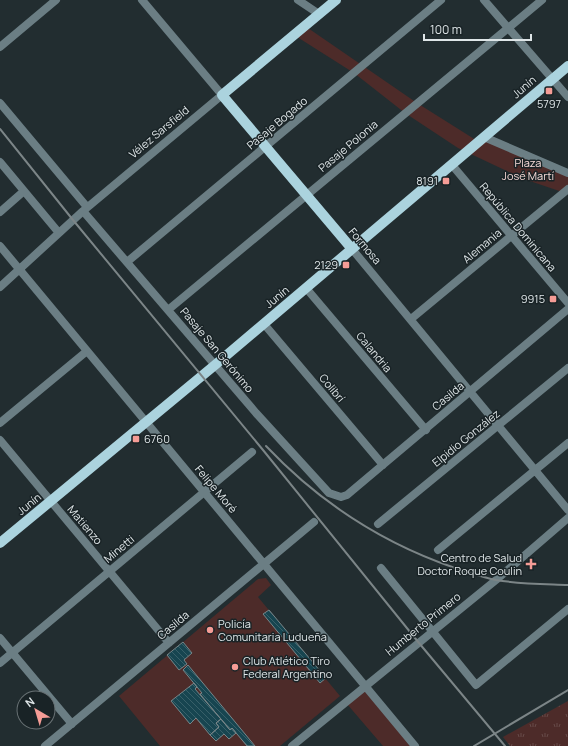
<svg xmlns="http://www.w3.org/2000/svg" width="568" height="746" font-family="Manrope,sans-serif">
	<style>
		.grass { fill: url(#grass-tufts) }
		.green { fill: #4d2b29 }
		.building { fill: url(#building-back-hatch); stroke: #788588 }
		.lines { fill: none; stroke-linecap: round; stroke-linejoin: round }
		.minor { stroke: #6b7e84; stroke-width: 8 }
		.major { stroke: #abd3de; stroke-width: 10 }
		.rail { stroke: #7c8587; stroke-width: 2 }
		.poi-dot { fill: #f59c96; stroke: #192326; stroke-width: 1.5 }
		.labels { text-anchor: middle; stroke-width: 3; stroke-linejoin: round; paint-order: stroke }
		.street-label { font-size: 11px; fill: #dfe6e8; stroke: #192326 }
		.poi-label { font-size: 11px; fill: #dfe6e8; stroke: #192326; text-anchor: end }
		.park-label { font-size: 11px; fill: #f7dad7; stroke: #192326 }
	</style>
	<defs>
		<pattern id="grass-tufts" width="24" height="20" patternUnits="userSpaceOnUse"><rect width="24" height="20" fill="#4d2b29"/><path d="M3 7l-1-3M5 7V3M7 7l1-3M15 17l-1-3M17 17v-4M19 17l1-3" fill="none" stroke="#664a48"/></pattern>
		<pattern id="building-back-hatch" width="6" height="6" patternUnits="userSpaceOnUse"><rect width="6" height="6" fill="#174550"/><path d="M-1 5l2 2M0 0l6 6M5-1l2 2" fill="none" stroke="#386069"/></pattern>
	</defs>
	<rect width="100%" height="100%" fill="#222d30"/>
	<!-- grass -->
	<path class="grass" d="M568,701V746H510L503,737Z"/>
	<!-- green -->
	<path class="green" d="M305,26L417,103L479,142L484,137L568,173V194L524,179L458,148L405,113L354,73L294,35Z
		M266,578L271,585L258,597L340,696L280,746H160L119,696L258,579Z
		M364,690L411,746H383L347,704Z"/>
	<!-- building -->
	<path class="building" d="M269,610L326,678L320,683L263,614Z
		M183,642L192,653L184,660L187,664L179,670L167,655Z
		M188,665L255,746H247L232,728L230,730L200,694L202,693L183,670Z
		M194,683L197,687L195,689L221,719L216,723L219,727L210,735L196,718L190,724L171,701Z
		M221,719L230,730L232,728L236,733L229,739L224,734L216,741L210,735L219,727L216,723Z"/>
	<g class="lines">
		<!-- minor -->
		<path class="minor" d="M298,0L319,14
			M484,0L568,97
			M0,47L56,0
			M0,103L87,207
			M484,137L568,173
			M0,162L59,233
			M452,165L568,303
			M83,211L256,413L329,493L341,497L347,495L568,309
			M0,212L24,191
			M0,246L415,746
			M352,249L568,510
			M127,262L441,0
			M0,287L83,211L222,95L142,0
			M306,288L426,430
			M168,310L542,0
			M411,319L568,189
			M264,324L383,465
			M0,423L87,351
			M0,440L169,643
			M378,524L568,368
			M438,550L568,443
			M381,568L476,685L568,609
			M0,638L72,724
			M0,663L252,452
			M45,746L314,522
			M292,746L496,580L568,518"/>
		<!-- major -->
		<path class="major" d="M336,0L222,95L352,249
			M0,543L215,365L568,66"/>
		<!-- rail -->
		<path class="rail" d="M0,129L73,220L263,450L419,643L505,746
			M266,446C319,502 382,543 455,568C468,572 482,577 496,580C519,584 544,584 568,585
			M474,746L568,690"/>
	</g>
	<!-- markers -->
	<g class="poi-dot">
		<rect x="545" y="87" width="8" height="8" rx="2"/>
		<rect x="442" y="177" width="8" height="8" rx="2"/>
		<rect x="342" y="261" width="8" height="8" rx="2"/>
		<rect x="549" y="295" width="8" height="8" rx="2"/>
		<rect x="132" y="435" width="8" height="8" rx="2"/>
		<path d="M529 558h4v4h4v4h-4v4h-4v-4h-4v-4h4z"/>
		<circle cx="210" cy="630" r="4"/>
		<circle cx="235" cy="667" r="4"/>
	</g>
	<g class="labels">
		<!-- street labels -->
		<g class="street-label">
			<text transform="translate(524 87) rotate(-41)" y="4">Junín</text>
			<text transform="translate(277 123) rotate(-40)" y="4">Pasaje Bogado</text>
			<text transform="translate(159 132) rotate(-40)" y="4">Vélez Sarsfield</text>
			<text transform="translate(348 146) rotate(-40)" y="4">Pasaje Polonia</text>
			<text transform="translate(518 227) rotate(50)" y="4">República Dominicana</text>
			<text transform="translate(365 246) rotate(50)" y="4">Formosa</text>
			<text transform="translate(482 246) rotate(-40)" y="4">Alemania</text>
			<text transform="translate(277 297) rotate(-40)" y="4">Junín</text>
			<text transform="translate(217 350) rotate(50)" y="4">Pasaje San Gerónimo</text>
			<text transform="translate(374 352) rotate(50)" y="4">Calandria</text>
			<text transform="translate(332 388) rotate(50)" y="4">Colibrí</text>
			<text transform="translate(448 396) rotate(-40)" y="4">Casilda</text>
			<text transform="translate(466 438) rotate(-39)" y="4">Elpidio González</text>
			<text transform="translate(216 489) rotate(50)" y="4">Felipe Moré</text>
			<text transform="translate(29 504) rotate(-39)" y="4">Junín</text>
			<text transform="translate(85 525) rotate(50)" y="4">Matienzo</text>
			<text transform="translate(119 549) rotate(-40)" y="4">Minetti</text>
			<text transform="translate(423 624) rotate(-39)" y="4">Humberto Primero</text>
			<text transform="translate(173 625) rotate(-40)" y="4">Casilda</text>
		</g>
		<!-- poi labels -->
		<g class="poi-label">
			<text x="549" y="108" text-anchor="middle">5797</text>
			<text x="438" y="185">8191</text>
			<text x="338" y="269">2129</text>
			<text x="545" y="303">9915</text>
			<text x="144" y="443" text-anchor="start">6760</text>
			<text x="522" y="562">Centro de Salud<tspan x="522" dy="13">Doctor Roque Coulin</tspan></text>
			<text x="218" y="628" text-anchor="start">Policía<tspan x="218" dy="13">Comunitaria Ludueña</tspan></text>
			<text x="243" y="665" text-anchor="start">Club Atlético Tiro<tspan x="243" dy="13">Federal Argentino</tspan></text>
		</g>
		<!-- park labels -->
		<g class="park-label">
			<text x="528" y="167">Plaza<tspan x="528" dy="13">José Martí</tspan></text>
		</g>
	</g>
	<!-- north arrow -->
	<g transform="translate(36 710) rotate(322)"><circle r="19" fill="#192326" stroke="#687174"/>
	<path d="M0-3L7 15L0 10L-7 15Z" fill="#f59c96"/>
	<text y="-6" font-size="11" font-weight="bold" text-anchor="middle" fill="#dfe6e8">N</text>
	</g>
	<!-- scale -->
	<path d="M424 34v6h107v-6" fill="none" stroke="#dfe6e8" stroke-width="2"/>
	<text x="430" y="34" font-size="12" fill="#dfe6e8" stroke="#192326" stroke-width="3" paint-order="stroke">100 m</text>
</svg>
